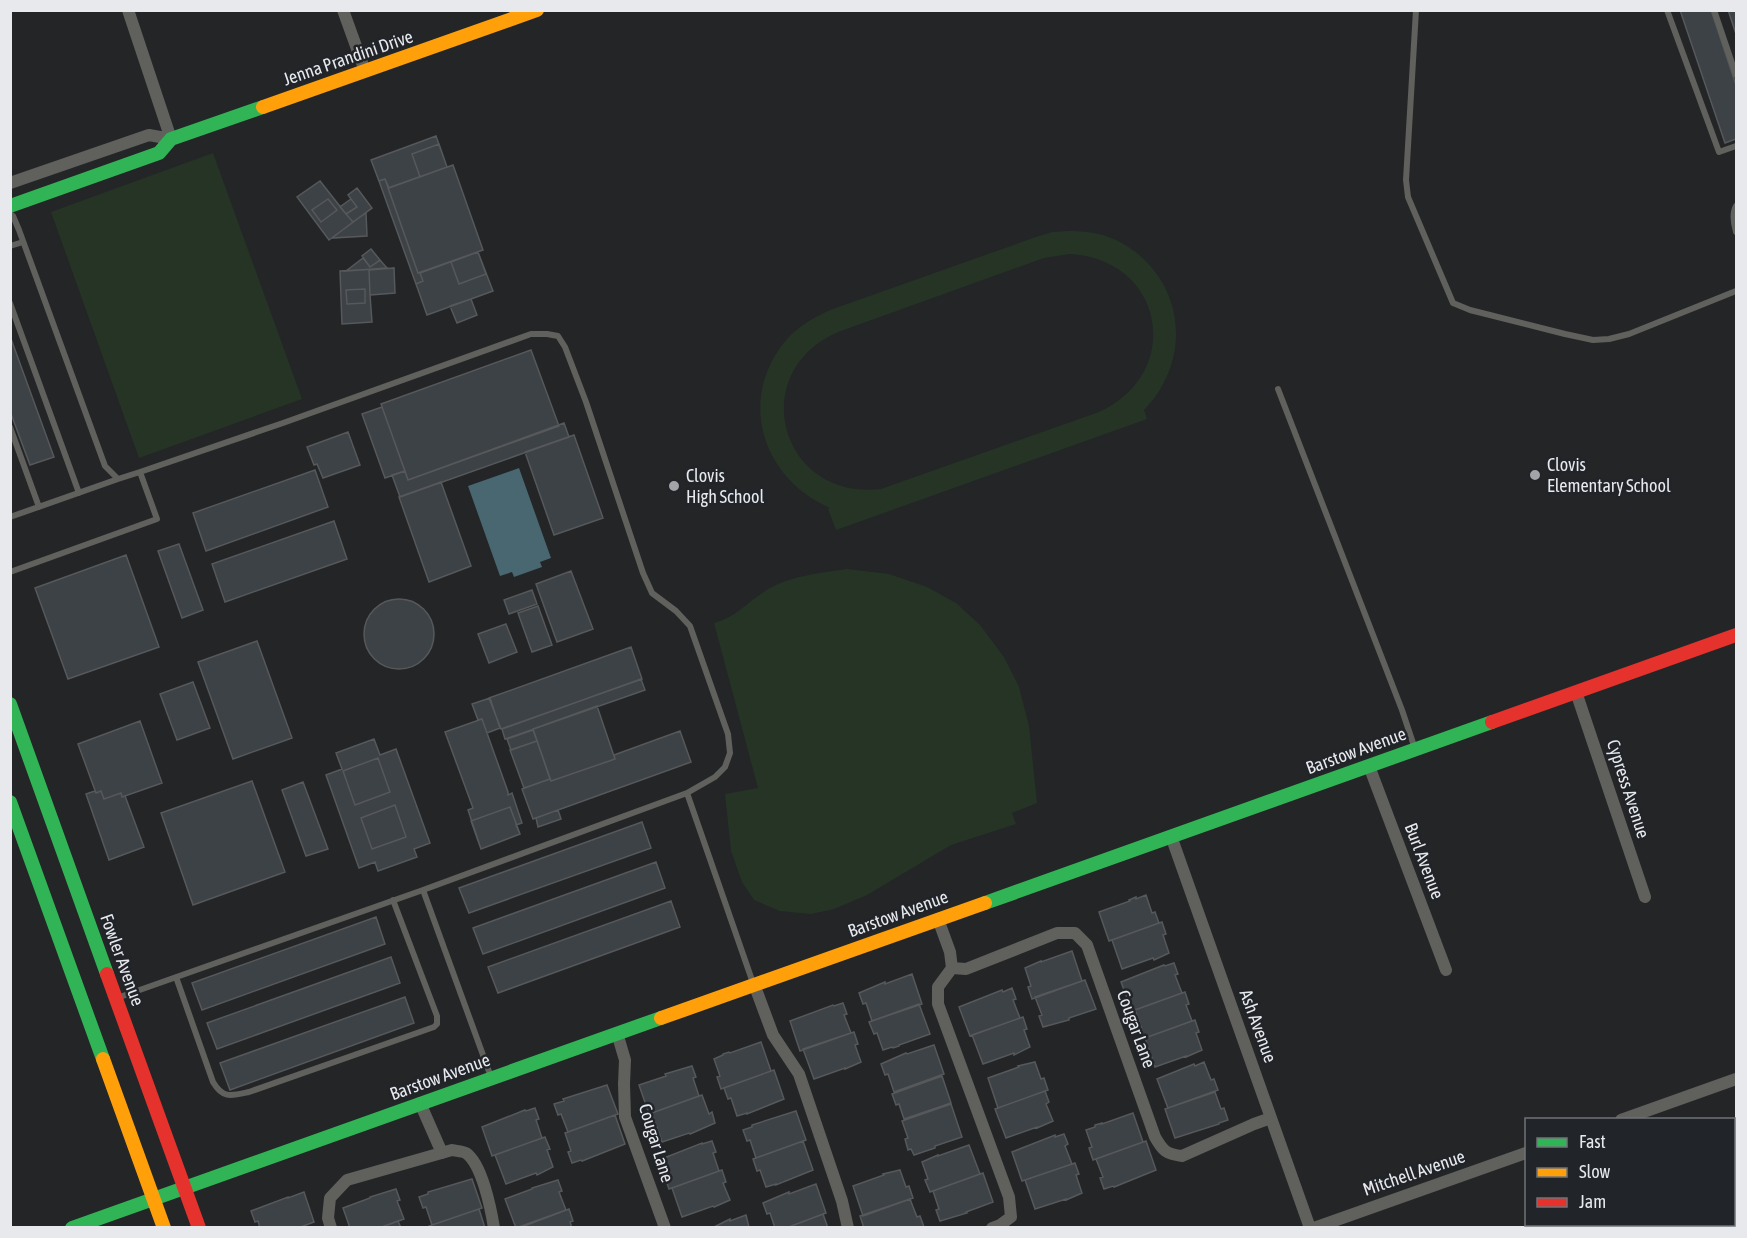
<svg xmlns="http://www.w3.org/2000/svg" width="1747" height="1238" font-family="'Asap Condensed',sans-serif">
	<style>
		.green { fill: #263426; fill-rule: evenodd }
		.water { fill: #496771 }
		.building { fill: #3d4247; stroke: #56585a; stroke-width: 1.5 }
		.lines { fill: none; stroke-linecap: round; stroke-linejoin: round }
		.lane { stroke: #60605d; stroke-width: 6 }
		.street { stroke: #60605d; stroke-width: 12 }
		.fast { stroke: #30b455; stroke-width: 14 }
		.slow { stroke: #ff9f0a; stroke-width: 14 }
		.jam { stroke: #e5322d; stroke-width: 14 }
		.poi-dot { fill: #a2a4a8; stroke: #212429; stroke-width: 2 }
		.labels { text-anchor: middle; stroke-width: 5; stroke-linejoin: round; paint-order: stroke }
		.street-label { font-size: 18px; fill: #e7e9ed; stroke: #212429 }
		.poi-label { font-size: 18px; fill: #e7e9ed; stroke: #212429; text-anchor: start }
	</style>
	<rect width="100%" height="100%" fill="#232527"/>
	<!-- green -->
	<path class="green" d="M213,153L302,399L139,458L51,212Z
		M1068,231C1086,231 1102,233 1118,241C1184,275 1195,358 1144,410L1147,419L836,530L828,509L830,508C761,478 736,397 788,338C800,325 815,317 830,310L1036,237L1052,232ZM1069,254C1164,258 1185,373 1099,412L881,489C780,501 745,372 838,332L1044,258Z
		M847,569L889,574L927,587L956,603L980,625L1004,657L1019,687L1029,726L1037,803L1012,813L1016,824L951,845L867,895L834,909L811,914L780,911L754,900L742,882L731,851L725,794L758,788L714,623C734,618 748,602 765,591C788,576 820,573 847,569Z"/>
	<!-- water -->
	<path class="water" d="M519,468L551,558L540,562L542,567L514,577L512,572L500,576L468,486Z"/>
	<!-- building -->
	<path class="building" d="M1680,10H1711L1736,85V139L1725,143Z
		M1728,10H1736V34Z
		M436,136L447,167L389,188L385,179L379,181L371,160Z
		M439,144L447,167L420,177L412,154Z
		M453,165L483,250L418,273L388,188Z
		M385,179L418,273H420L423,281L416,284L379,181Z
		M320,181L346,214L357,207L348,195L357,188L372,208L329,240L297,197Z
		M357,188L372,208L353,222L346,214L357,207L348,195Z
		M328,199L337,210L321,222L312,210Z
		M351,199L357,207L346,214L340,207Z
		M366,213L367,236L332,238L353,222Z
		M371,249L380,260L370,267L362,256Z
		M478,252L493,291L427,315L416,284L423,281L420,273Z
		M478,252L486,274L459,284L451,262Z
		M363,258L370,267L380,260L387,268L346,271Z
		M394,268L395,293L370,295L372,322L342,324L340,271Z
		M394,268L395,293L370,295L369,270Z
		M365,289V303L347,304L346,290Z
		M471,299L477,315L457,323L450,306Z
		M10,336L54,457L30,465L10,411Z
		M531,350L559,426L408,480L381,404Z
		M382,407L405,471L385,478L362,414Z
		M564,423L569,437L400,497L392,475L405,471L408,480Z
		M348,432L360,465L323,478L317,464L314,465L307,447Z
		M574,435L603,518L554,535L525,452Z
		M315,470L328,507L206,551L193,513Z
		M441,482L471,566L429,582L399,497Z
		M334,521L347,559L225,602L212,564Z
		M179,544L203,610L182,618L158,551Z
		M126,555L159,647L68,679L35,588Z
		M571,571L593,629L557,642L536,584Z
		M532,590L537,604L509,614L504,600Z
		M364 634a35 35 0 1 1 70 0a35 35 0 1 1-70 0Z
		M538,606L552,645L532,652L518,613Z
		M506,624L517,652L489,663L478,634Z
		M257,641L292,738L233,759L198,662Z
		M631,647L642,679L501,729L489,698Z
		M641,679L645,690L505,739L502,729Z
		M193,682L210,728L177,740L160,694Z
		M490,698L500,728L487,733L482,719L478,720L472,704Z
		M597,706L615,759L551,781L533,729Z
		M482,719L508,792V795L512,793L522,823L516,825L520,834L481,849L468,810L473,808L445,732Z
		M140,721L162,783L122,797L121,793L104,799L101,791L96,793L78,744Z
		M533,730L537,741L511,750L507,739Z
		M680,731L691,762L533,819L522,789L550,779L551,781L615,759L614,755Z
		M374,739L380,755L396,749L430,843L414,849L417,857L378,871L375,862L359,868L326,775L342,769L336,753Z
		M537,741L550,779L524,788L510,750Z
		M378,758L390,792L355,805L343,771Z
		M252,781L285,872L193,905L161,813Z
		M303,782L328,849L306,856L282,790Z
		M95,791L96,793L101,791L104,799L121,793L122,797L125,796L144,847L109,860L86,794Z
		M395,805L406,837L372,849L361,818Z
		M510,807L520,834L481,849L471,821Z
		M558,810L561,819L538,827L536,818Z
		M642,822L651,848L469,913L459,888Z
		M656,862L665,888L483,954L473,928Z
		M1146,895L1152,913L1155,912L1159,923L1109,941L1099,912L1130,901L1129,900L1136,897V899Z
		M671,901L680,927L498,993L488,967Z
		M376,917L385,944L202,1010L192,983Z
		M1162,922L1166,934L1163,935L1169,953L1154,960L1153,958L1122,969L1112,940Z
		M1072,951L1082,981L1032,999L1028,987L1031,986L1025,968L1041,961V962Z
		M391,957L400,983L217,1049L207,1023Z
		M1174,963L1178,974L1175,975L1182,993L1132,1011L1121,982L1164,965L1165,966Z
		M912,974L922,1004L872,1021L866,1003L863,1004L859,993L885,982V984Z
		M1085,980L1096,1009L1069,1018V1020L1043,1027L1039,1016L1042,1015L1035,997Z
		M1012,988L1016,999L1013,1000L1020,1018L970,1036L959,1007L1002,990L1003,992Z
		M1185,992L1189,1004L1186,1005L1192,1021L1145,1038L1135,1010Z
		M405,997L414,1023L230,1090L220,1063Z
		M843,1003L847,1014L844,1015L851,1033L800,1051L790,1021L833,1005L834,1006Z
		M919,1004L930,1034L899,1045V1046L893,1048L892,1047L883,1050L877,1033L874,1034L869,1022Z
		M1023,1017L1027,1029L1024,1030L1030,1047L1014,1055V1053L983,1064L972,1035Z
		M1195,1020L1199,1032L1196,1033L1202,1050L1186,1057V1056L1155,1067L1145,1038Z
		M854,1032L858,1044L855,1045L861,1062L845,1069V1068L814,1079L803,1049Z
		M761,1042L771,1071L721,1089L717,1077L720,1076L714,1059L723,1055V1054L729,1052L730,1053Z
		M934,1045L944,1074L894,1092L888,1074L885,1075L881,1064L906,1053L907,1054Z
		M1035,1062L1041,1079L1044,1078L1048,1090L998,1108L988,1078L1019,1067L1018,1066Z
		M1204,1062L1211,1080L1214,1079L1218,1090L1168,1108L1157,1079L1194,1064L1195,1066Z
		M692,1066L696,1077L693,1078L699,1096L649,1114L639,1085L666,1076L665,1074Z
		M774,1070L784,1099L747,1114V1113L737,1116L731,1098L728,1099L724,1088Z
		M942,1076L951,1103L904,1119L899,1104L896,1105L892,1094Z
		M607,1085L618,1114L568,1132L561,1114L558,1115L554,1104L564,1101L563,1099Z
		M1045,1091L1049,1102L1046,1104L1053,1121L1037,1128V1127L1006,1138L995,1109Z
		M1215,1092L1221,1109L1224,1108L1228,1120L1219,1123V1124L1175,1138L1165,1109Z
		M702,1095L709,1114L712,1112L715,1123L690,1134L689,1133L662,1142L652,1113Z
		M951,1104L962,1137L935,1146V1148L914,1155L911,1149L908,1150L905,1139L908,1138L902,1121Z
		M535,1108L539,1119L536,1120L542,1138L492,1156L482,1127L525,1110L526,1111Z
		M796,1111L806,1140L756,1158L750,1140L747,1141L743,1130L752,1127V1125Z
		M1133,1113L1143,1142L1093,1160L1089,1148L1092,1147L1086,1130L1095,1127V1125L1102,1123V1124Z
		M615,1115L625,1144L582,1161L581,1160L572,1163L568,1152L571,1151L565,1133Z
		M1064,1134L1068,1144L1065,1146L1072,1164L1022,1181L1012,1152L1055,1135V1137Z
		M545,1137L550,1149L547,1150L553,1167L537,1175L536,1173L506,1184L495,1155Z
		M712,1141L716,1152L713,1153L719,1171L669,1189L659,1160L702,1143V1144Z
		M803,1141L813,1170L776,1185V1184L766,1187L760,1170L757,1171L753,1159Z
		M1146,1141L1156,1170L1114,1187L1113,1186L1104,1189L1100,1178L1103,1177L1096,1159Z
		M969,1145L980,1174L930,1192L925,1180L928,1179L922,1162L938,1155V1156Z
		M1075,1163L1079,1174L1076,1175L1082,1193L1066,1200V1199L1035,1209L1025,1180Z
		M722,1170L726,1182L723,1183L730,1200L714,1207L713,1206L682,1217L672,1188Z
		M900,1170L906,1187L909,1186L913,1198L863,1216L853,1186L884,1175L883,1174Z
		M983,1173L993,1202L966,1212L967,1213L940,1221L936,1210L939,1209L933,1191Z
		M472,1179L482,1208L432,1225L426,1207L423,1208L419,1197L428,1194V1192Z
		M558,1180L562,1191L559,1192L566,1210L516,1228L505,1199L532,1189V1188Z
		M816,1184L826,1213L786,1228H775L770,1213L767,1214L763,1203L789,1192V1194Z
		M396,1189L400,1200L397,1201L404,1219L379,1228H350L343,1208L370,1198V1197Z
		M304,1192L314,1222L298,1228H260L258,1221L255,1222L251,1211L288,1197V1198Z
		M910,1199L917,1217L920,1216L924,1227L864,1228L860,1216Z
		M479,1209L485,1228H429V1226L432,1225Z
		M569,1209L573,1221L570,1222L572,1228H519Z
		M823,1214L828,1228H786Z
		M746,1215L749,1227L747,1228H712L730,1219V1221Z
		M398,1221L401,1228H379Z"/>
	<g class="lines">
		<!-- lane -->
		<path class="lane" d="M1416,10L1406,180L1408,197L1453,303L1470,310L1565,334L1593,340L1609,339L1629,334L1736,291
			M1667,10L1719,152L1736,146
			M1714,10L1736,75
			M1736,206C1732,213 1734,225 1736,232
			M10,214L13,216L19,230L105,466L118,479L140,472L157,519L10,572
			M10,246L23,242
			M10,303L79,493
			M1278,389L1402,710L1415,749
			M10,427L39,507
			M140,472L283,423L531,334H547L558,336L565,347L586,402L643,573L652,593L676,611L690,626L728,734L730,753L725,767L715,777L687,793
			M10,517L118,479
			M423,890L687,793L753,983
			M176,977L213,1082C223,1099 231,1096 249,1092L434,1027L437,1024V1016L393,900
			M117,998L423,890L491,1077"/>
		<!-- street -->
		<path class="street" d="M343,10L365,71
			M10,183L149,135L171,139L128,10
			M1576,692L1645,897
			M1369,766L1446,970
			M1171,836L1310,1228
			M938,919L950,952L952,968L938,987V1004L1009,1197L1011,1217L1000,1225L992,1228
			M952,968L966,969L1057,933H1075L1087,945L1155,1137C1163,1151 1166,1154 1182,1156L1254,1124L1271,1118
			M754,984L773,1035L799,1074L842,1201L848,1228
			M617,1033L625,1060L624,1084L625,1117L665,1228
			M420,1103L442,1153
			M1621,1120L1736,1079
			M331,1228L328,1218L330,1198L347,1180L452,1150C456,1151 462,1151 466,1153C482,1164 491,1209 494,1228
			M1314,1228L1526,1153"/>
		<!-- fast -->
		<path class="fast" d="M10,206L159,153L171,139L263,107
			M10,704L107,974
			M10,802L103,1059
			M985,903L1492,722
			M72,1228L661,1018"/>
		<!-- slow -->
		<path class="slow" d="M263,107L537,10
			M661,1018L985,903
			M103,1059L164,1228"/>
		<!-- jam -->
		<path class="jam" d="M1492,722L1736,635
			M107,974L199,1228"/>
	</g>
	<!-- markers -->
	<g class="poi-dot">
		<circle cx="1535" cy="475" r="6"/>
		<circle cx="674" cy="486" r="6"/>
	</g>
	<g class="labels">
		<!-- street labels -->
		<g class="street-label">
			<text transform="translate(348 58) rotate(-19)" y="6">Jenna Prandini Drive</text>
			<text transform="translate(1356 751) rotate(-20)" y="6">Barstow Avenue</text>
			<text transform="translate(1628 789) rotate(72)" y="6">Cypress Avenue</text>
			<text transform="translate(1424 861) rotate(69)" y="6">Burl Avenue</text>
			<text transform="translate(898 914) rotate(-20)" y="6">Barstow Avenue</text>
			<text transform="translate(122 960) rotate(70)" y="6">Fowler Avenue</text>
			<text transform="translate(1258 1026) rotate(70)" y="6">Ash Avenue</text>
			<text transform="translate(1136 1029) rotate(70)" y="6">Cougar Lane</text>
			<text transform="translate(440 1077) rotate(-20)" y="6">Barstow Avenue</text>
			<text transform="translate(656 1143) rotate(73)" y="6">Cougar Lane</text>
			<text transform="translate(1414 1173) rotate(-19)" y="6">Mitchell Avenue</text>
		</g>
		<!-- poi labels -->
		<g class="poi-label">
			<text x="1547" y="471">Clovis<tspan x="1547" dy="21">Elementary School</tspan></text>
			<text x="686" y="482">Clovis<tspan x="686" dy="21">High School</tspan></text>
		</g>
	</g>
	<!-- border -->
	<rect width="1747" height="1238" fill="none" stroke="#e7e9ed" stroke-width="24"/>
	<!-- legend -->
	<rect x="1525" y="1118" width="210" height="108" fill="#212429" stroke="#707377" stroke-width="1.5"/>
	<rect x="1537" y="1138" width="30" height="9" fill="#30b455" stroke="#707377" stroke-width="1.5"/>
	<text x="1579" y="1148" font-size="18" fill="#e7e9ed">Fast</text>
	<rect x="1537" y="1168" width="30" height="9" fill="#ff9f0a" stroke="#707377" stroke-width="1.5"/>
	<text x="1579" y="1178" font-size="18" fill="#e7e9ed">Slow</text>
	<rect x="1537" y="1198" width="30" height="9" fill="#e5322d" stroke="#707377" stroke-width="1.5"/>
	<text x="1579" y="1208" font-size="18" fill="#e7e9ed">Jam</text>
</svg>
